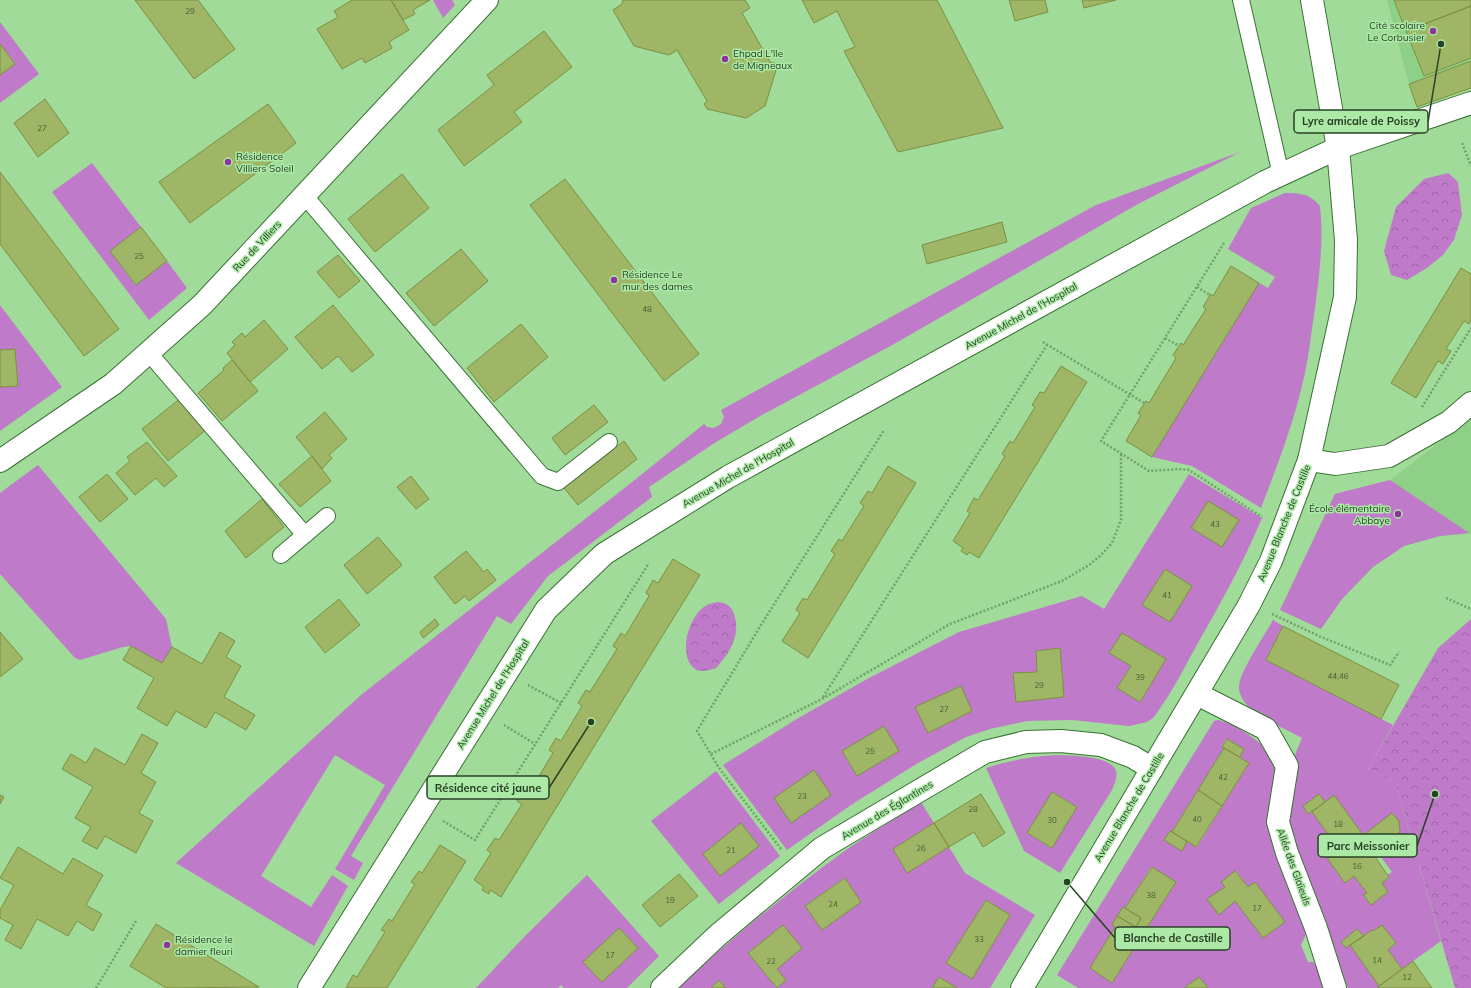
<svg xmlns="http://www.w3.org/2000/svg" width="1471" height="988" font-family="Mulish,sans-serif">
<defs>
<pattern id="park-crowns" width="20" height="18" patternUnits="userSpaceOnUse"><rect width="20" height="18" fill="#bf7ac9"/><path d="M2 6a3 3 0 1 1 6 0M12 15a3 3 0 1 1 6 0" fill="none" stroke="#9b66a3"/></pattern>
</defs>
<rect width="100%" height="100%" fill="#a0db99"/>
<path fill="#8fd089" d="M1387,0H1471V61L1409,84Z
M1471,418V535L1469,534L1440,536L1404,546L1373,567L1342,599L1321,629L1280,610L1335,494L1390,480Z"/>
<path fill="#bf7ac9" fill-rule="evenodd" d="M433,0H452L455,5L443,18Z
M0,22L39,74L0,103V75L15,64L0,44Z
M1240,152L1138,204L894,344L762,415L716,442L649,487L652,497L548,576L511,624L497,616L351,856L363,863L354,880L335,869L385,785L335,755L261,876L311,907L332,875L348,886L314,946L176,863L361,695L636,479L704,424L707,427L714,428L721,424L724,417L721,410L1096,205Z
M92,163L141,227L110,251L135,285L167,261L187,288L149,320L52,192Z
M1285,193C1300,193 1310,194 1320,206C1324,242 1319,279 1314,315C1312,329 1310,343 1308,357C1299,409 1280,459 1261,508L1192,466L1152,457L1259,283L1268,288L1275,277L1228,249L1251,208Z
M0,305L62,387L0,431V387L18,385L15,349L0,350Z
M38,465L166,619L172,647L162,663L131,646L123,647L80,660L75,658L0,574V493Z
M1189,474L1262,518C1244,561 1222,601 1199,641C1185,666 1172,693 1154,717L1147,722L1129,726L1072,720L1027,721L990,729L966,737L918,763L851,805L787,850L723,765L795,720L869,678L959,632L1082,596L1104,609ZM1208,501L1239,520L1191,528ZM1165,569L1192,586L1170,621L1142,605ZM1122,633L1166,659L1140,702L1117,688L1131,666L1109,653ZM1060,649L1064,697L1016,702L1013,674L1037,672L1036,651ZM960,686L972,711L928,733L916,707ZM842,751H898L857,776ZM814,771L831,795L791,822Z
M1390,480L1469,533L1440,536L1404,546L1373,567L1342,599L1321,629L1280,610L1335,494Z
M1273,620L1283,626L1266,660L1393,725L1368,769L1395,782L1441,941L1402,969L1388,950L1396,943L1382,925L1373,931L1372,930L1364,936L1357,929L1341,942L1346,948L1350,945L1379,986L1377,988H1348L1301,866L1289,825L1294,757L1302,738C1286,729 1263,720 1249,707C1244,703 1238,692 1239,686C1240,671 1265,635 1273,620ZM1319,794L1325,802L1334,796L1363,835L1392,814L1400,832L1375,849L1392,872L1387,875L1389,878L1382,883L1388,892L1371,905L1363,895L1367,893L1354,876L1345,883L1328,858L1338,855L1341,852L1312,812L1308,814L1303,806Z
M1218,720C1232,723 1256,738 1266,749C1270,754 1272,760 1275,765L1306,934L1301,945L1308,962H1313L1318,967L1327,988H1208L1199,977L1184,988H1078L1057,975L1214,721ZM1226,739L1244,749L1240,757L1249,763L1197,847L1187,841L1182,851L1164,840L1170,831L1172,832L1224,748L1222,746ZM1151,867L1176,882L1112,983L1090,968L1115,927L1112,924L1123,907L1125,908ZM1236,871L1248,887L1263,938L1235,901L1219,914L1207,899L1225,887L1221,882Z
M1060,755C1074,756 1111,756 1116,771C1118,777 1114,785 1112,790L1060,873L1024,851L986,768C1012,760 1032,756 1060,755ZM1053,792L1077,807L1051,848L1027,833Z
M716,771L780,856L719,904L651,821ZM741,823L758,846L720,876L703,854Z
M921,802L934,823L893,849L907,872L949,847L965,873L1035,915L990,988H957L939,977L932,988H726L719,981L711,988H677C729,941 783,896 839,855C865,836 894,820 921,802ZM844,878L861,902L822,930L805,906ZM986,900L1010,915L972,979L946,963ZM783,925L802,948L777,969L786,980L777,988L748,953Z
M587,875L659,956L627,988H564L561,985L558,988H476L526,935ZM619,928L638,948L602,982L583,962Z"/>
<path fill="url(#park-crowns)" d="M1448,173L1458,182L1462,215L1454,240L1443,255L1427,268L1407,280L1391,275L1384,251L1396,207L1424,179Z
M718,602C728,603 733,608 735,617C740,637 729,654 716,668C710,670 701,673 695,669C676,655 690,611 709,604C712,603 715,603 718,602Z
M1471,619V988H1455L1395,782L1368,769L1438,648Z"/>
<path fill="#9fb666" stroke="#7b9041" d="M135,0H198L235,49L194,79Z
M352,0H391L409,30L389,42L392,48L365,63L362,58L342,69L317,29L338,17L334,11Z
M391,0H430L413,10L415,14L403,20Z
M623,0H745L750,8L742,13L770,62L775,63L777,67L765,106L746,118L707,109L704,104L707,101L677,50L669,55L634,46L613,10L622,4Z
M802,0H937L1003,128L898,152L844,51L855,47L837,11L814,23Z
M1009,0H1045L1048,12L1015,21Z
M1082,0H1116L1084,8Z
M1394,0H1471V6L1406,31Z
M1471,6V58L1424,76L1406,31Z
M544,31L572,67L514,112L522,122L464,166L438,130L494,85L487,75Z
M0,44L15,64L0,75Z
M1471,61V88L1417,107L1409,84Z
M45,99L69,133L38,157L14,123Z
M268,104L296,143L190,223L159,182Z
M0,172L119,329L84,356L0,244Z
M402,174L429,208L375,252L348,219Z
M565,179L699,354L664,381L530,205Z
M1002,222L1007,242L927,264L922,245Z
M141,227L167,261L136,285L110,251Z
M461,249L488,281L434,326L406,293Z
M338,255L360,281L339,298L317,272Z
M1231,266L1259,283L1152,457L1126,441L1141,415L1138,413L1146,401L1149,403L1176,358L1173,355L1181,343L1183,345L1206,309L1203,307L1210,295V294L1213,296Z
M1461,268L1471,274V319L1469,324L1464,321L1446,349L1451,351L1443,364L1438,361L1416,398L1391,383Z
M333,305L374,355L352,372L338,356L322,369L295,337Z
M264,320L288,349L250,382L227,353L235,345L232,342L242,333L245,337Z
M521,324L548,357L494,402L467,368Z
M15,349L18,386L0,387V350Z
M232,360L258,391L222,421L198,393L224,370L223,368Z
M1061,366L1087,382L979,558L969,552L967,555L961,551L963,548L953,541L970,513L967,511L974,498L978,500L1005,456L1002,454L1010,441L1013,443L1035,407L1032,405L1040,392L1044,393Z
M181,398L207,429L168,461L142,429Z
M594,405L608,422L565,455L552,438Z
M325,412L347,439L329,455L332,458L322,469L296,437Z
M624,441L637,459L578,505L564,488Z
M147,442L177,476L164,487L156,478L135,495L116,473L130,461L127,457Z
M312,456L331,481L300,507L279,484Z
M888,466L916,483L808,658L782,641L800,613L796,610L803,598L807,600L835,554L831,551L839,539L842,541L864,506L860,503L868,491L872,493Z
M107,474L128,499L100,522L79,497Z
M411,476L429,499L416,509L397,487Z
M262,499L284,527L246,558L225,531Z
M1208,501L1239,520L1222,547L1191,528Z
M378,537L402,565L367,594L344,565Z
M466,551L484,572L487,569L496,580L469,601L465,596L455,604L434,577Z
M673,559L700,575L501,897L490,890L489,894L482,890L484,887L474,880L491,853L487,850L495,838L499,840L522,804L517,801L525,788L530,791L553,753L549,750L556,738L561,741L582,706L578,703L586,690L590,692L617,649L613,646L621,633L625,636L649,596L646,593L653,580L658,583Z
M1165,569L1192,586L1170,622L1142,605Z
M339,599L360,625L325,653L305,627Z
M435,619L439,625L423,638L420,632Z
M1283,626L1399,685L1381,719L1266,660Z
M0,632L23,659L0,677Z
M220,632L235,641L226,657L241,666L224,697L255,715L246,730L215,712L206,728L176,711L167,726L137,708L154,678L123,660L131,646L162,663L172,647L202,664Z
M1122,633L1166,659L1140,702L1117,688L1131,666L1109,653Z
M1060,648L1064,697L1016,702L1013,673L1037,672L1036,651Z
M961,686L972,711L928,733L915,707Z
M884,726L899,751L857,776L842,751Z
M142,734L158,743L141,773L156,782L139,813L153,821L136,853L105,836L97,849L82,841L91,827L75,818L93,787L62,769L71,754L86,763L95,748L125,765Z
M1227,739L1244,749L1240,757L1222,747Z
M1224,748L1249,763L1222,806L1198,790Z
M814,770L831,795L791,823L774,798Z
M1198,790L1222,806L1196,847L1172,832Z
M1052,792L1077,807L1052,848L1027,833Z
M981,794L1005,833L983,847L974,832L949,847L934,823Z
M1319,794L1325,802L1308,814L1303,806Z
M0,795L4,797L0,804Z
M1334,795L1363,835L1341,852L1312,812Z
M1392,813L1399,821L1400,832L1371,851L1389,877L1382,883L1388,892L1371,905L1363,895L1367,893L1354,876L1345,883L1327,858L1338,855Z
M741,823L759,846L720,876L703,854Z
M934,823L949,847L907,873L893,849Z
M1170,831L1187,841L1182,851L1164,840Z
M440,845L466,861L387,988H346L353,975L357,977L385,932L381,930L389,919L392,921L415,884L411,882L419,871L422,873Z
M18,847L63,874L73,858L103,875L86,905L102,914L93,931L77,921L68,936L37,919L21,949L5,940L13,925L0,918V910L14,885L0,878Z
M1152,867L1176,882L1144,932L1136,927L1141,918L1125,908Z
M1235,871L1248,887L1255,882L1285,922L1263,938L1235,901L1219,915L1207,899L1225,887L1221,882Z
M679,874L698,896L660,927L642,905Z
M845,878L861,902L822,930L805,906Z
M986,900L1010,915L972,979L946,963Z
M1123,907L1141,918L1136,927L1117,916Z
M1117,916L1136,927L1130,936L1112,925Z
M156,924L259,987L166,988L130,966Z
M783,925L802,948L777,969L786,980L777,988L748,953Z
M1382,925L1396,943L1388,950L1402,969L1379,986L1350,945L1372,930L1373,931Z
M1115,927L1130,936L1136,927L1144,932L1112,983L1090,968Z
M619,928L638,948L602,982L583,962Z
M1357,929L1364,936L1346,948L1341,942Z
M1413,961L1432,988H1377L1402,969Z
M939,977L957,988H932Z
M1199,977L1208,988H1184Z
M719,980L726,988H711Z"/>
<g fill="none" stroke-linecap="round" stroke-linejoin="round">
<defs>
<path id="service" d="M1241,0L1281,175
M304,195L542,476L558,482L609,442
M149,353L305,535
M281,555L327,516"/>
<path id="minor" d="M1309,460L1335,464L1389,456L1449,422L1471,403
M0,461L113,384L202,305L487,0
M1197,694L1266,729L1287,766L1278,822L1287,853L1316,928L1335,988
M309,988L546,610L604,554L728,477L1265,182L1338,148L1471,103
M662,988L718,935L822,848L985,752L1026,742L1061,741L1101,745L1133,757L1152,769"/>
<path id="tertiary" d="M1022,988L1249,605L1271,561L1309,460L1345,297L1346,240L1338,148L1312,0"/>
</defs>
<use href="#service" stroke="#3a7235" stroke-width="18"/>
<use href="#minor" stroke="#3a7235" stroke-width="24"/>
<use href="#tertiary" stroke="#3a7235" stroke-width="24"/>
<path stroke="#72a06d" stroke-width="2.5" stroke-dasharray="2 2" stroke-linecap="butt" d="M1462,143L1471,166
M1224,243L1101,441L1149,471L1179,469L1189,470L1262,517
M1197,287L1210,295
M1165,338L1179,346
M1043,342L1144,403
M1422,407L1471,328
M1446,598L1471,609
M1272,614L1319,636L1390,665L1399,652
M528,685L561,703
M823,697L1047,345
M504,725L535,744
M711,754L822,699L950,624L1062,581L1089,565L1100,556L1112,543L1121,520V453
M443,821L475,840L649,563
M781,849L719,768L697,731L761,625L884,430
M96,988L136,921"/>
<use href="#service" stroke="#fff" stroke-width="16"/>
<use href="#minor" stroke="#fff" stroke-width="22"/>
<use href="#tertiary" stroke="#fff" stroke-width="22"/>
</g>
<g fill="#8f329c" stroke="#ace9a6" stroke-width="1.5">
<circle cx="1433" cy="31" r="4"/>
<circle cx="725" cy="59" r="4"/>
<circle cx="228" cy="162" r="4"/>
<circle cx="614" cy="280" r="4"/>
<circle cx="1398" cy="514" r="4"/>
<circle cx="167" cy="945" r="4"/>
</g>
<g text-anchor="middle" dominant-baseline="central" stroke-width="3" stroke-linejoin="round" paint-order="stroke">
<g font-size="8" fill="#465e36">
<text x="190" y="11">29</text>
<text x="42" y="128">27</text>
<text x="139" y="256">25</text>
<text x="647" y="309">48</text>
<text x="1215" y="524">43</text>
<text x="1167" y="595">41</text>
<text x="1338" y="676">44;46</text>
<text x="1140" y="677">39</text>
<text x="1039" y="685">29</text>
<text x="944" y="709">27</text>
<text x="870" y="751">25</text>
<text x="1223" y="777">42</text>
<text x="802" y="796">23</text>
<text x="973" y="809">28</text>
<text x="1197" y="819">40</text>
<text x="1052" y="820">30</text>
<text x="1338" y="824">18</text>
<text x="921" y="848">26</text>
<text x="731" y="850">21</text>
<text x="1357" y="866">16</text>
<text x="1151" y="895">38</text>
<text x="670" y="900">19</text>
<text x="833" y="904">24</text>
<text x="1257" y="908">17</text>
<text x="979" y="939">33</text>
<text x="610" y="955">17</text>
<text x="1377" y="960">14</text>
<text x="771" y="961">22</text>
<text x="1407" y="977">12</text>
</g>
<g font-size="10" fill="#294126" stroke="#ace9a6" text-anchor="start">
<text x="1425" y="25" text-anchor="end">Cité scolaire<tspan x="1425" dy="12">Le Corbusier</tspan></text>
<text x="733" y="53">Ehpad L'île<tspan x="733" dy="12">de Migneaux</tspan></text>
<text x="236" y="156">Résidence<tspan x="236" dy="12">Villiers Soleil</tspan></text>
<text x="622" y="274">Résidence Le<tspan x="622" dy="12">mur des dames</tspan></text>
<text x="1390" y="508" text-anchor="end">École élémentaire<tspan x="1390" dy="12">Abbaye</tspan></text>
<text x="175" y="939">Résidence le<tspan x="175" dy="12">damier fleuri</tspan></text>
</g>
<g font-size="10" fill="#294126" stroke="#ace9a6">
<text transform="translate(257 246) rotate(-47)">Rue de Villiers</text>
<text transform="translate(1021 316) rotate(-29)">Avenue Michel de l'Hospital</text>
<text transform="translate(738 473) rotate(-30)">Avenue Michel de l'Hospital</text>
<text transform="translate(1284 523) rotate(-68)">Avenue Blanche de Castille</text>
<text transform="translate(493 694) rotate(-58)">Avenue Michel de l'Hospital</text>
<text transform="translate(1129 807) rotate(-59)">Avenue Blanche de Castille</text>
<text transform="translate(887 810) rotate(-31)">Avenue des Églantines</text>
<text transform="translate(1294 867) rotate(70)">Allée des Glaïeuls</text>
</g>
</g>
<path fill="none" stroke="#294126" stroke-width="1.5" d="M1441 44L1428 122M591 722L549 788M1435 794L1417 846M1067 882L1115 938"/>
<g fill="#294126" stroke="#ace9a6" stroke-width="1.5">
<circle cx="1441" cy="44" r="4"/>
<circle cx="591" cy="722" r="4"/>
<circle cx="1435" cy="794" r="4"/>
<circle cx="1067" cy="882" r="4"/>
</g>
<g fill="#ace9a6" stroke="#294126" stroke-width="1.5">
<rect x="1294" y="110" width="134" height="23" rx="4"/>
<rect x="427" y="776" width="122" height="23" rx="4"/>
<rect x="1318" y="834" width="99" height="23" rx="4"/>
<rect x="1115" y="927" width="115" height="23" rx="4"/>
</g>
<g font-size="11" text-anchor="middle" font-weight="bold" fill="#294126">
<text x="1361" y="125">Lyre amicale de Poissy</text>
<text x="488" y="792">Résidence cité jaune</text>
<text x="1368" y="850">Parc Meissonier</text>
<text x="1173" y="942">Blanche de Castille</text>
</g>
</svg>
